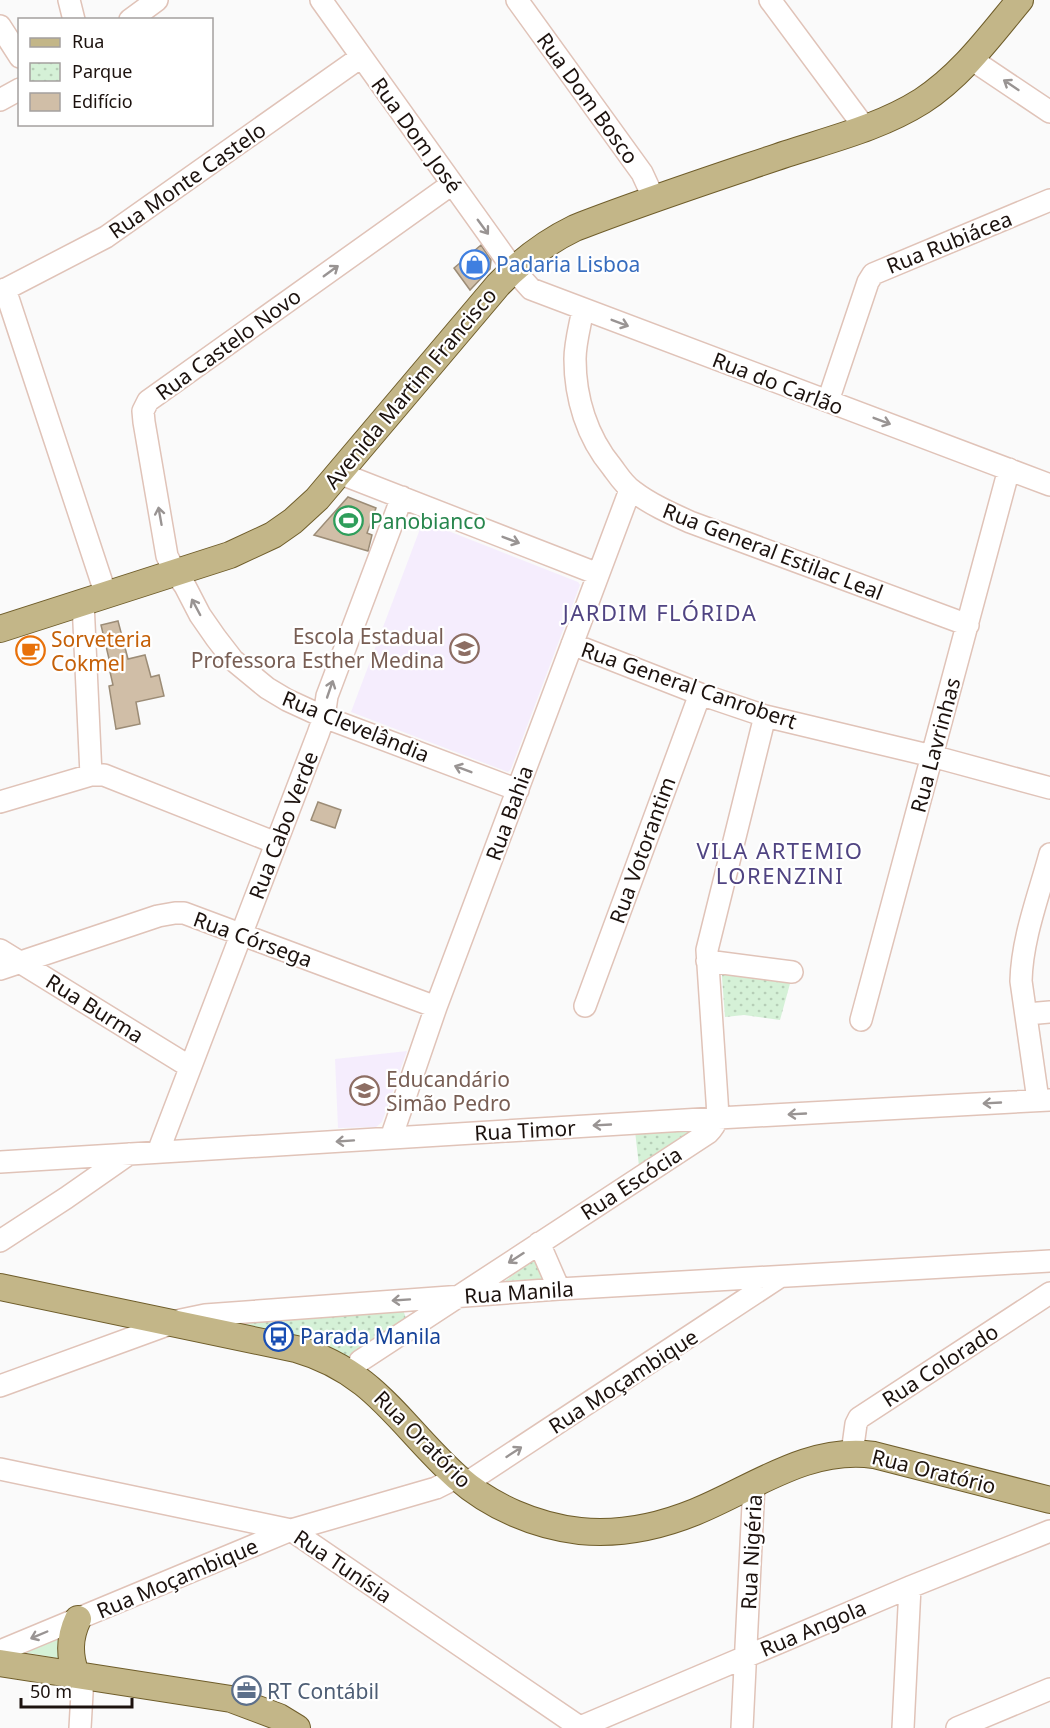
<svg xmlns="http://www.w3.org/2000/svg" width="1050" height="1728" font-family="'Noto Sans',sans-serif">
<defs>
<pattern id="park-dots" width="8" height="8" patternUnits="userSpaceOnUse" patternTransform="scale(1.5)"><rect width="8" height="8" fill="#d5f1d7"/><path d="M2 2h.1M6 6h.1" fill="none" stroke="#b6ceb7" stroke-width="1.8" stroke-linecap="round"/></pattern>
</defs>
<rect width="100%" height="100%" fill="#fafafa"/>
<path fill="#f5edfd" d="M423,521L578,582L580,585L511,769L508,772L351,712Z
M407,1051L382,1122L376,1127L338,1128L335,1059Z"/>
<path fill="#d5f1d7" d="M61,1634L63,1659L23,1652Z"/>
<path fill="url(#park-dots)" d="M725,973L791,980L780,1020L744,1015L725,1017L722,977V975Z
M688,1129L689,1133L639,1166L635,1131Z
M537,1258L545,1279L505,1281Z
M403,1310L406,1318L404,1322L348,1357L312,1342L229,1324L227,1320Z"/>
<path fill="#d0bea7" stroke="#9c8c76" stroke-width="1.5" d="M481,245L491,260L490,269L470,290L454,268Z
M348,497L376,508L367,533L372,535L368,551L314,535Z
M118,621L128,659L145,655L151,677L159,675L164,696L136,702L140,724L116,729L109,686L113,685L108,663H110L101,625Z
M318,802L341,810L335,828L311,820Z"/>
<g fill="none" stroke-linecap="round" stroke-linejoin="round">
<defs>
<path id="minor" d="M69,0L74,20
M321,0L514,270L531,289L1050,485
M517,0L642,173L654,199
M770,0L865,128
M130,20L157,0
M0,26L20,57
M971,59L1050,112
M0,100L20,89
M452,184L148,401L143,411L144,422L167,556L175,572L185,586L200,615L216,638L233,660L267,688L287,700L324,717L518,790
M5,289L106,595
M0,292L106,237L361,57
M583,309C580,326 575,343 575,359C575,398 587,437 612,467C618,475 624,485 633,491C650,504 670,513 690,522L968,625
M828,401L868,282L873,274L1050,200
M339,473L598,574
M83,602L91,775
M572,644L700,694L765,716L932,756L1050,788
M0,802L91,775H104L276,843
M0,950L190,1067
M707,961L792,972
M0,969L158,916L175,913H184L436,1007
M585,1006L700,694
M1027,1014L1050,1012
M861,1020L1009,469
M1038,1100L1021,981C1022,938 1039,895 1050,854
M391,1138L436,1007L630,490
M158,1152L318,734L324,717L327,696L402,497
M0,1162L718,1118L1050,1100
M0,1241L66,1198L129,1154
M539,1243L559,1289
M360,1361L708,1133C719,1122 718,1115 717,1100L707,950L765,716
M0,1386L181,1320L205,1315L559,1289L1050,1261
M852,1453L856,1424L859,1418L1050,1293
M0,1469L291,1530L581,1728
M465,1484L778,1278
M0,1651L291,1530L436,1488L458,1477
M80,1728L83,1676
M578,1728L910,1587L1050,1531
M742,1728L754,1484
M903,1728L910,1587
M957,1728L1050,1689"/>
<path id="major" d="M0,629L230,555L273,535L293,521L317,499L498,285C520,262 546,242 575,228C644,201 715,178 786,154C832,139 881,127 922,101C962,75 990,36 1020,0
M0,1287L296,1349C376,1372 400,1426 457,1477C491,1507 536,1526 580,1531C620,1535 658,1527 695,1512C754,1488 807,1446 874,1455L1050,1500
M0,1663L231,1699L279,1717L297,1728
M76,1674C69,1655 69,1638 78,1619"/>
</defs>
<use href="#minor" stroke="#e0c3b8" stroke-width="24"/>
<use href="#major" stroke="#6f5d2a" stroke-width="28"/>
<use href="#minor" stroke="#fff" stroke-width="21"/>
<use href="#major" stroke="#c3b688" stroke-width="26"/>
</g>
<defs><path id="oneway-shaft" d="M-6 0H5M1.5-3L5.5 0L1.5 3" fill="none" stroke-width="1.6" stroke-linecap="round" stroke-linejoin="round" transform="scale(1.5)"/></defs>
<g stroke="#999493">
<use href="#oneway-shaft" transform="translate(1011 85) rotate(-146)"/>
<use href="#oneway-shaft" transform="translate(483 227) rotate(54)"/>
<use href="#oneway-shaft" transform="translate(331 271) rotate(-36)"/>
<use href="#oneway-shaft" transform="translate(620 323) rotate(21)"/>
<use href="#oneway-shaft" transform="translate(882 421) rotate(21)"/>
<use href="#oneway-shaft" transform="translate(160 516) rotate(-100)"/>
<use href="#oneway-shaft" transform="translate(511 540) rotate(21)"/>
<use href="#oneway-shaft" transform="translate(196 607) rotate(-118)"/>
<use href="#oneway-shaft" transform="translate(330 689) rotate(-71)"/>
<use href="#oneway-shaft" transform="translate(463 769) rotate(-159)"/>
<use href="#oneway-shaft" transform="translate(992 1103) rotate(177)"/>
<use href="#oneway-shaft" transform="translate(797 1114) rotate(177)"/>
<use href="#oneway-shaft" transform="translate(602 1125) rotate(177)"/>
<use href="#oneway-shaft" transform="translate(345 1141) rotate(176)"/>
<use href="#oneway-shaft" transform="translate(516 1258) rotate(147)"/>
<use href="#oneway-shaft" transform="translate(401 1300) rotate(176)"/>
<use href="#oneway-shaft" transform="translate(514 1452) rotate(-33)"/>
<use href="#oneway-shaft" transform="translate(39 1635) rotate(157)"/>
</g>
<defs>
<symbol id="shop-ring" viewBox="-11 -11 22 22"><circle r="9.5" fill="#fff" stroke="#3f7fe0" stroke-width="1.5"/><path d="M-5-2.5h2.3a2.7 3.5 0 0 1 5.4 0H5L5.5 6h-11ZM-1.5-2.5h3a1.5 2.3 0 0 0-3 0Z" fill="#3f7fe0"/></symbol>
<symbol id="stadium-ring" viewBox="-11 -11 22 22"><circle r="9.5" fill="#fff" stroke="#2e9e5b" stroke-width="1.5"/><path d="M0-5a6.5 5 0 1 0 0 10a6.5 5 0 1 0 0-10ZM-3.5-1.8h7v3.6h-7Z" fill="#2e9e5b"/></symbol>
<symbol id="school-ring" viewBox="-11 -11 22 22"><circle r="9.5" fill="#fff" stroke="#8d6e63" stroke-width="1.5"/><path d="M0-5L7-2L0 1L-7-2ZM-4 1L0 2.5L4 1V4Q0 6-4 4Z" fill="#8d6e63"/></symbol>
<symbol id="cafe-ring" viewBox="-11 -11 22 22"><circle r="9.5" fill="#fff" stroke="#e8710a" stroke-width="1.5"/><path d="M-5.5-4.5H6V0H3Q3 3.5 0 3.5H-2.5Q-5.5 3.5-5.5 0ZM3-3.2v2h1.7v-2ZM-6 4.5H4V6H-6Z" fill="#e8710a"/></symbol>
<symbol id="bus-ring" viewBox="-11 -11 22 22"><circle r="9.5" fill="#fff" stroke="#1a4fb4" stroke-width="1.5"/><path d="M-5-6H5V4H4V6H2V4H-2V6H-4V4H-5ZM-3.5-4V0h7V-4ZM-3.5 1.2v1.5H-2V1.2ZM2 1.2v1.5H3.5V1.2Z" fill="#1a4fb4"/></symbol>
<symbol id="office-ring" viewBox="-11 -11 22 22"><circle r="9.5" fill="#fff" stroke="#5c6f8a" stroke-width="1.5"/><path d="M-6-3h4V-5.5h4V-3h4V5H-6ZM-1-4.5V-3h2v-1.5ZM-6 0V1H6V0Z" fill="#5c6f8a"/></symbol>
</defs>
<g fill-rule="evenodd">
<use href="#shop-ring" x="458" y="248" width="33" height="33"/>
<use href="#stadium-ring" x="332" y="504" width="33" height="33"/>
<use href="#school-ring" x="448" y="632" width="33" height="33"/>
<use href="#cafe-ring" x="14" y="634" width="33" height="33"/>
<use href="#school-ring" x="348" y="1074" width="33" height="33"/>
<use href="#bus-ring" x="262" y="1320" width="33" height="33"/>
<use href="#office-ring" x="230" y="1674" width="33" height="33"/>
</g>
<g text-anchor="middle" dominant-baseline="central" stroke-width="4.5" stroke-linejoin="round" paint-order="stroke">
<g font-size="21" fill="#1c120e" stroke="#fff">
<text transform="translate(588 98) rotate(54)">Rua Dom Bosco</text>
<text transform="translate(417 135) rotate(54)">Rua Dom José</text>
<text transform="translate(187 180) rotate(-35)">Rua Monte Castelo</text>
<text transform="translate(949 242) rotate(-22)">Rua Rubiácea</text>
<text transform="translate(228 344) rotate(-36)">Rua Castelo Novo</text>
<text transform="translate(778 383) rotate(21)">Rua do Carlão</text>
<text transform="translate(410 388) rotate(-50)">Avenida Martim Francisco</text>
<text transform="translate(773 551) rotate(21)">Rua General Estilac Leal</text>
<text transform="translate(689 685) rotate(19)">Rua General Canrobert</text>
<text transform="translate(356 726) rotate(22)">Rua Clevelândia</text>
<text transform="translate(935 745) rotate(-75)">Rua Lavrinhas</text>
<text transform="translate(509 813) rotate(-70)">Rua Bahia</text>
<text transform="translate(283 825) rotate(-69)">Rua Cabo Verde</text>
<text transform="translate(642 850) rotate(-70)">Rua Votorantim</text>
<text transform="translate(253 939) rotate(20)">Rua Córsega</text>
<text transform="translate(95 1008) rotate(32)">Rua Burma</text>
<text transform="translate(525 1130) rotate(-3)">Rua Timor</text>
<text transform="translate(631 1183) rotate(-33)">Rua Escócia</text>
<text transform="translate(519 1292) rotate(-4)">Rua Manila</text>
<text transform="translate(940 1365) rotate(-33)">Rua Colorado</text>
<text transform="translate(623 1381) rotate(-33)">Rua Moçambique</text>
<text transform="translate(423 1439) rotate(45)">Rua Oratório</text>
<text transform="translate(934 1471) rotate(14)">Rua Oratório</text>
<text transform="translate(751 1552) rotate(-87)">Rua Nigéria</text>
<text transform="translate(343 1566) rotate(34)">Rua Tunísia</text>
<text transform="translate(177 1578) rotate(-23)">Rua Moçambique</text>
<text transform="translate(813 1628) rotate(-23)">Rua Angola</text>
</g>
<g font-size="21" fill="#366cbe" stroke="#fff" text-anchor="start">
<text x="496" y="264">Padaria Lisboa</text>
</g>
<g font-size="21" fill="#27864d" stroke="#fff" text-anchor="start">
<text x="370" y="521">Panobianco</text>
</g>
<g font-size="21" fill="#785e54" stroke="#fff" text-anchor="end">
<text x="444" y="636">Escola Estadual<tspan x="444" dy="24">Professora Esther Medina</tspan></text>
<text x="386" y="1079" text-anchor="start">Educandário<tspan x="386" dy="24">Simão Pedro</tspan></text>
</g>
<g font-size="21" fill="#c56008" stroke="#fff" text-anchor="start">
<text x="51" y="639">Sorveteria<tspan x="51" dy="24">Cokmel</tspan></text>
</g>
<g font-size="21" fill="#164399" stroke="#fff" text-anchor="start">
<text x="300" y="1336">Parada Manila</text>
</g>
<g font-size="21" fill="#4e5e75" stroke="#fff" text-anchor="start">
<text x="267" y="1691">RT Contábil</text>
</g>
<g font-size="22" letter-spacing="1.5" fill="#504482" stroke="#fff">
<text x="660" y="612">JARDIM FLÓRIDA</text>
<text x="780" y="850">VILA ARTEMIO<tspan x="780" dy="25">LORENZINI</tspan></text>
</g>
</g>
<rect x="18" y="18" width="195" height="108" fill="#ffffff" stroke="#a4a09f" stroke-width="1.5"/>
<rect x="30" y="38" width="30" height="9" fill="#c3b688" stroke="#a4a09f" stroke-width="1.5"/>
<text x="72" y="48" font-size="18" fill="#1c120e">Rua</text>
<rect x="30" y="63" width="30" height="18" fill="url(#park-dots)" stroke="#a4a09f" stroke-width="1.5"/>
<text x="72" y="78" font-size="18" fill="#1c120e">Parque</text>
<rect x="30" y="93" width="30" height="18" fill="#d0bea7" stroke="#a4a09f" stroke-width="1.5"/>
<text x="72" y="108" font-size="18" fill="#1c120e">Edifício</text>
<path d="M21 1698v9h111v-9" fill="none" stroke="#1c120e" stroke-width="3"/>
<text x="30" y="1698" font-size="18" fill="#1c120e" stroke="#ffffff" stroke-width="4.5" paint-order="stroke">50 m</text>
</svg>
